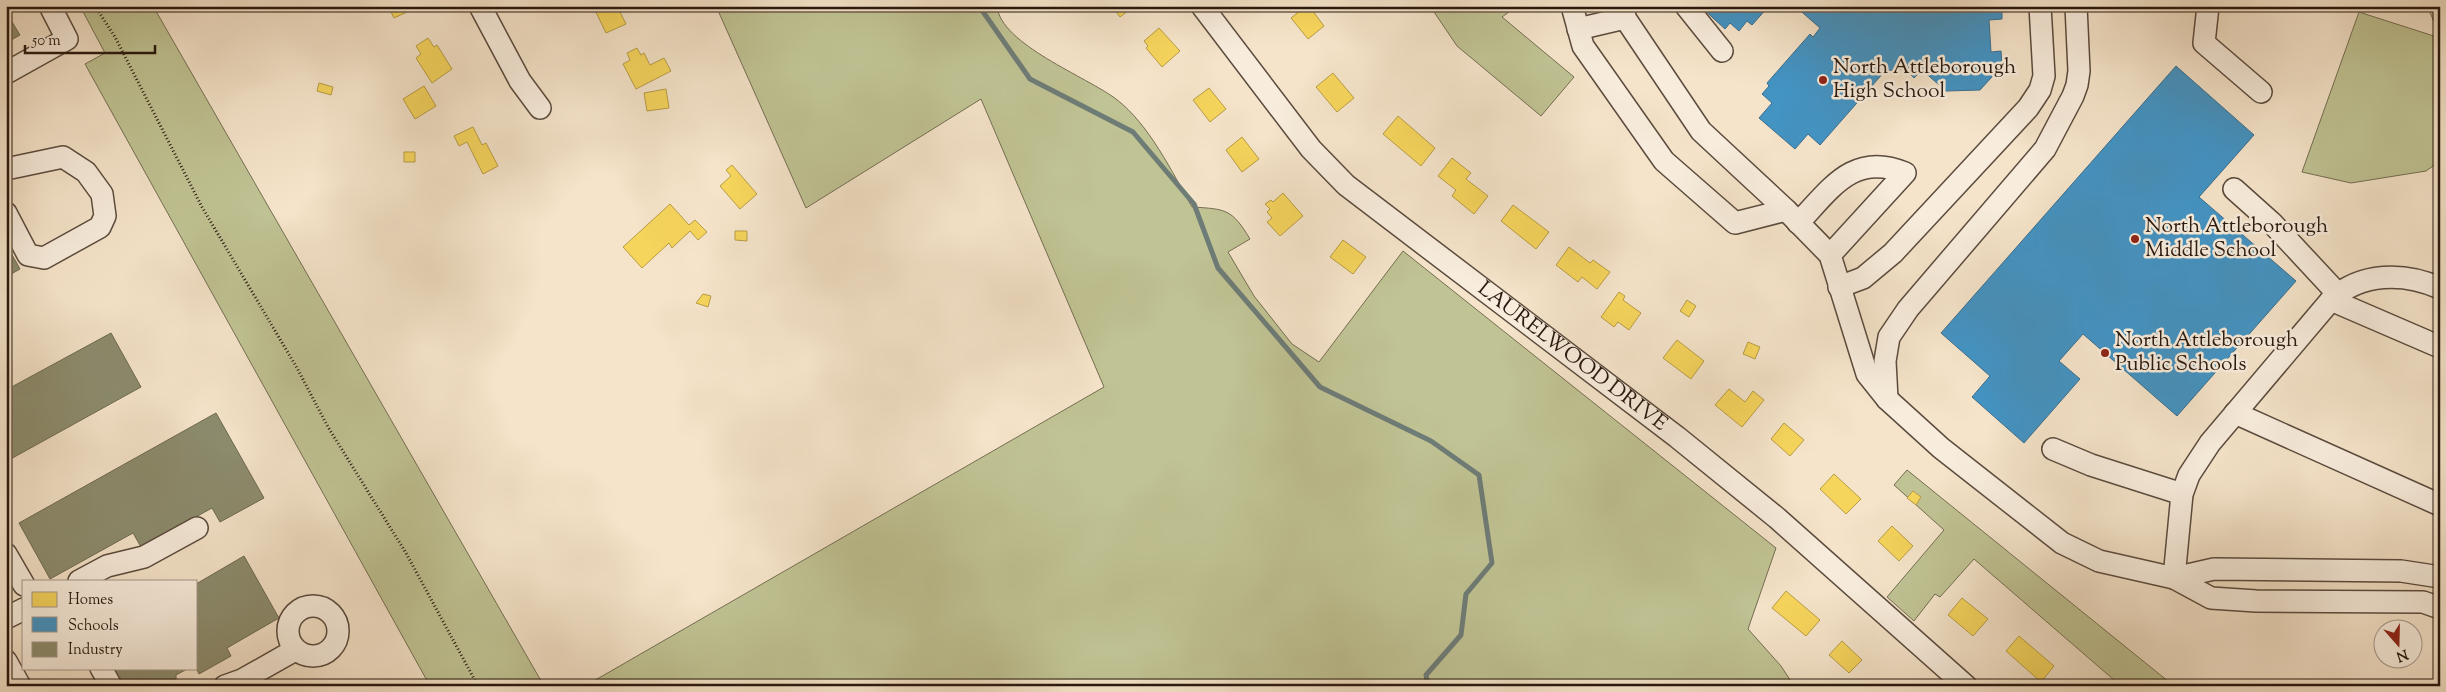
<svg xmlns="http://www.w3.org/2000/svg" width="2446" height="692" font-family="'Sorts Mill Goudy',serif">
<rect width="100%" height="100%" fill="#f5e4ca"/>
<filter id="stains"><feTurbulence type="fractalNoise" baseFrequency=".004" numOctaves="4"/><feColorMatrix values="0 0 0 0 .2 0 0 0 0 .09 0 0 0 0 .02 0 0 0 .5 -.17"/></filter>
<radialGradient id="worn" r=".72"><stop offset=".6" stop-color="#630" stop-opacity="0"/><stop offset="1" stop-color="#630" stop-opacity=".3"/></radialGradient>
<path fill="#c0c394" stroke="#746e52" d="M80,6H153L544,686H430L85,64L105,53Z
M716,6H997C1000,44 1087,77 1116,99C1149,124 1172,172 1192,207C1226,209 1232,209 1250,239L1228,252L1254,296L1292,344L1319,362L1403,251L1776,548L1748,629L1781,666L1794,686H585L1104,387L981,99L806,208Z
M1430,6H1517L1502,17L1574,77L1541,116L1457,46Z
M2427,6H2440V35Z
M2359,12L2440,38V161L2426,171L2351,183L2302,172Z
M1907,470L2174,686H2121L1974,559L1940,597L1935,594L1914,621L1887,597L1944,530L1894,485Z"/>
<path fill="#f6d55c" stroke="#b89c45" d="M392,6H404L407,12L394,18L390,10L393,8Z
M593,6H617L626,24L606,33Z
M1112,6H1134L1120,17Z
M1306,6H1309L1324,26L1308,39L1291,18Z
M1159,28L1180,51L1162,67L1146,48L1148,46L1144,41Z
M428,38L434,47L437,45L452,69L432,83L416,58L421,54L416,46Z
M637,48L641,55L644,53L650,65L664,58L671,71L636,89L623,64L630,60L627,53Z
M1333,73L1354,98L1337,112L1316,87Z
M319,83L333,87L331,95L317,91Z
M424,86L436,106L415,119L403,99Z
M1209,88L1226,109L1210,122L1193,100Z
M666,89L669,108L647,111L644,93Z
M1398,116L1435,148L1421,166L1383,134Z
M473,127L482,145L486,143L498,166L483,174L467,142L459,146L454,136Z
M1242,137L1259,159L1242,172L1226,150Z
M404,152H415V162H404Z
M1452,158L1471,173L1466,179L1488,196L1474,214L1452,196L1456,190L1438,176Z
M732,165L757,194L740,209L720,186L731,176L726,170Z
M1283,193L1303,216L1280,236L1267,222L1272,218L1267,212L1270,209L1265,204L1271,200L1273,202Z
M670,204L689,225L695,220L707,232L698,240L690,231L672,248L669,243L642,268L623,247Z
M1513,205L1549,232L1536,249L1501,221Z
M735,231H747V241L735,240Z
M1343,240L1366,257L1353,274L1330,257Z
M1569,247L1590,263L1593,260L1610,272L1597,289L1582,277L1578,282L1556,265Z
M1619,292L1625,296L1623,300L1641,313L1629,330L1618,322L1614,327L1601,317Z
M703,294L711,296L708,307L696,303Z
M1687,300L1696,306L1689,317L1680,311Z
M1677,340L1704,361L1691,379L1663,358Z
M1748,342L1760,347L1755,359L1743,354Z
M1729,389L1745,402L1753,391L1764,400L1742,427L1715,405Z
M1784,423L1804,440L1790,456L1771,439Z
M1834,474L1861,499L1846,514L1820,489Z
M1913,491L1921,497L1916,505L1907,498Z
M1892,526L1913,546L1899,561L1878,541Z
M1786,591L1820,620L1806,636L1772,608Z
M1962,598L1988,619L1973,636L1948,615Z
M2019,636L2054,666L2041,682L2006,651Z
M1842,641L1862,660L1849,673L1829,655Z"/>
<path fill="#4393c3" stroke="#3b6e8d" d="M1700,6H1769L1752,25L1747,21L1739,31L1730,23L1725,29Z
M1795,6H2002V19L1989,20L1991,52L2001,51L2002,66L1980,90L1946,91L1922,70L1914,78L1905,69L1885,71L1820,145L1808,134L1795,149L1759,118L1772,103L1762,94L1769,86L1767,83L1810,34L1813,37L1820,28Z
M2176,66L2254,135L2199,197L2296,281L2177,416L2083,334L2059,361L2080,379L2024,443L1972,397L1990,376L1941,333Z"/>
<path fill="#8c8c6e" stroke="#6e6952" d="M6,12L20,35L6,43Z
M6,244L20,269L6,277Z
M111,333L141,387L7,461L6,390Z
M216,413L264,498L220,522L212,508L141,547L133,533L50,579L19,523Z
M244,556L279,618L227,648L231,656L199,674L196,668V584Z
M112,668H189L176,675V686H122Z"/>
<g fill="none" stroke-linecap="round" stroke-linejoin="round">
<path stroke="#6e7c77" stroke-width="5" d="M979,6L1030,79L1133,132L1194,204L1218,268L1320,387L1431,441L1479,475L1492,563L1466,594L1461,635L1426,675L1428,686"/>
<defs>
<g id="minor">
<path d="M480,6L520,81L540,108"/>
<path id="s1" d="M1202,6L1311,149L1346,185L1677,437L1777,518L1966,686"/>
<path d="M1572,6L1583,46L1664,161L1735,223L1786,210"/>
<path d="M1624,6L1625,18L1701,131L1786,210L1830,255L1867,374L1887,399L1941,448L2062,543L2099,561L2174,578L2211,598L2256,601L2423,602L2440,608"/>
<path d="M1686,6L1722,51"/>
<path d="M2208,6L2204,43L2261,92"/>
<path d="M1578,29L1625,18"/>
<path d="M6,73L67,39L50,6"/>
<path d="M6,169L63,157L86,172L102,194L105,216L100,227L44,258L28,255L6,213"/>
<path d="M2234,189L2272,223L2338,294"/>
<path d="M1798,223C1830,190 1853,151 1905,173L1830,255"/>
<path d="M1839,287L1863,278L1893,253L2028,108L2040,90L2044,76L2040,6"/>
<path d="M2331,300L2440,347"/>
<path d="M1887,399L1885,361L1889,337L1908,309L2045,149L2073,96L2077,85L2079,71L2076,6"/>
<path d="M2235,413L2440,505"/>
<path d="M2053,449L2091,465L2182,494"/>
<path d="M6,554L24,585"/>
<path d="M2174,578L2182,494L2189,475L2210,443L2331,300C2361,272 2404,272 2440,288"/>
<path d="M2174,578L2214,569L2401,571L2440,577"/>
<path d="M79,581L107,566L144,557L197,528"/>
<circle cx="313" cy="631" r="25"/>
<path d="M6,618L24,609"/>
<path d="M6,661L20,686"/>
<path d="M101,668L111,686"/>
<path d="M225,686L242,680L295,650"/>
</g>
</defs>
<use href="#minor" stroke="#5b4b3e" stroke-width="24"/>
<path stroke="#28180f" stroke-width="3" stroke-dasharray="1 2.5" stroke-linecap="butt" d="M95,6L115,37L202,207L297,368L328,427L406,553L478,686"/>
<use href="#minor" stroke="#f8eddd" stroke-width="21"/>
</g>
<g fill="#8f2418" stroke="#f8eddd" stroke-width="2">
<circle cx="1823" cy="80" r="5"/>
<circle cx="2135" cy="239" r="5"/>
<circle cx="2105" cy="353" r="5"/>
</g>
<g text-anchor="middle" dominant-baseline="central" stroke-width="5" stroke-linejoin="round" paint-order="stroke">
<g font-size="21" fill="#28180f" stroke="#f8eddd" text-anchor="start">
<text x="1833" y="68">North Attleborough<tspan x="1833" dy="24">High School</tspan></text>
<text x="2145" y="227">North Attleborough<tspan x="2145" dy="24">Middle School</tspan></text>
<text x="2115" y="341">North Attleborough<tspan x="2115" dy="24">Public Schools</tspan></text>
</g>
<g font-size="21" fill="#28180f" stroke="#f8eddd">
<text stroke="none"><textPath href="#s1" startOffset="514">LAURELWOOD DRIVE</textPath></text>
</g>
</g>
<rect width="2446" height="692" fill="none" stroke="#f5e4ca" stroke-width="25"/>
<rect x="8" y="8" width="2431" height="677" fill="none" stroke="#28180f" stroke-width="2.5"/>
<rect x="12" y="12" width="2421" height="667" fill="none" stroke="#28180f"/>
<rect x="22" y="580" width="175" height="90" fill="#f8eddd" stroke="#a5988b"/>
<rect x="32" y="592" width="25" height="15" fill="#f6d55c" stroke="#a5988b"/>
<text x="68" y="604" font-size="15" fill="#28180f">Homes</text>
<rect x="32" y="617" width="25" height="15" fill="#4393c3" stroke="#a5988b"/>
<text x="68" y="630" font-size="15" fill="#28180f">Schools</text>
<rect x="32" y="642" width="25" height="15" fill="#8c8c6e" stroke="#a5988b"/>
<text x="68" y="654" font-size="15" fill="#28180f">Industry</text>
<g transform="translate(2398 644) rotate(160)"><circle r="24" fill="#f8eddd" stroke="#a5988b"/>
<path d="M0-4L9 19L0 12L-9 19Z" fill="#8f2418"/>
<text y="-8" font-size="14" font-weight="bold" text-anchor="middle" fill="#28180f">N</text>
</g>
<path d="M25 45v8h130v-8" fill="none" stroke="#28180f" stroke-width="2.5"/>
<text x="32" y="45" font-size="15" fill="#28180f" stroke="#f8eddd" stroke-width="4" paint-order="stroke">50 m</text>
<rect width="100%" height="100%" filter="url(#stains)"/>
<rect width="100%" height="100%" fill="url(#worn)"/>
</svg>
